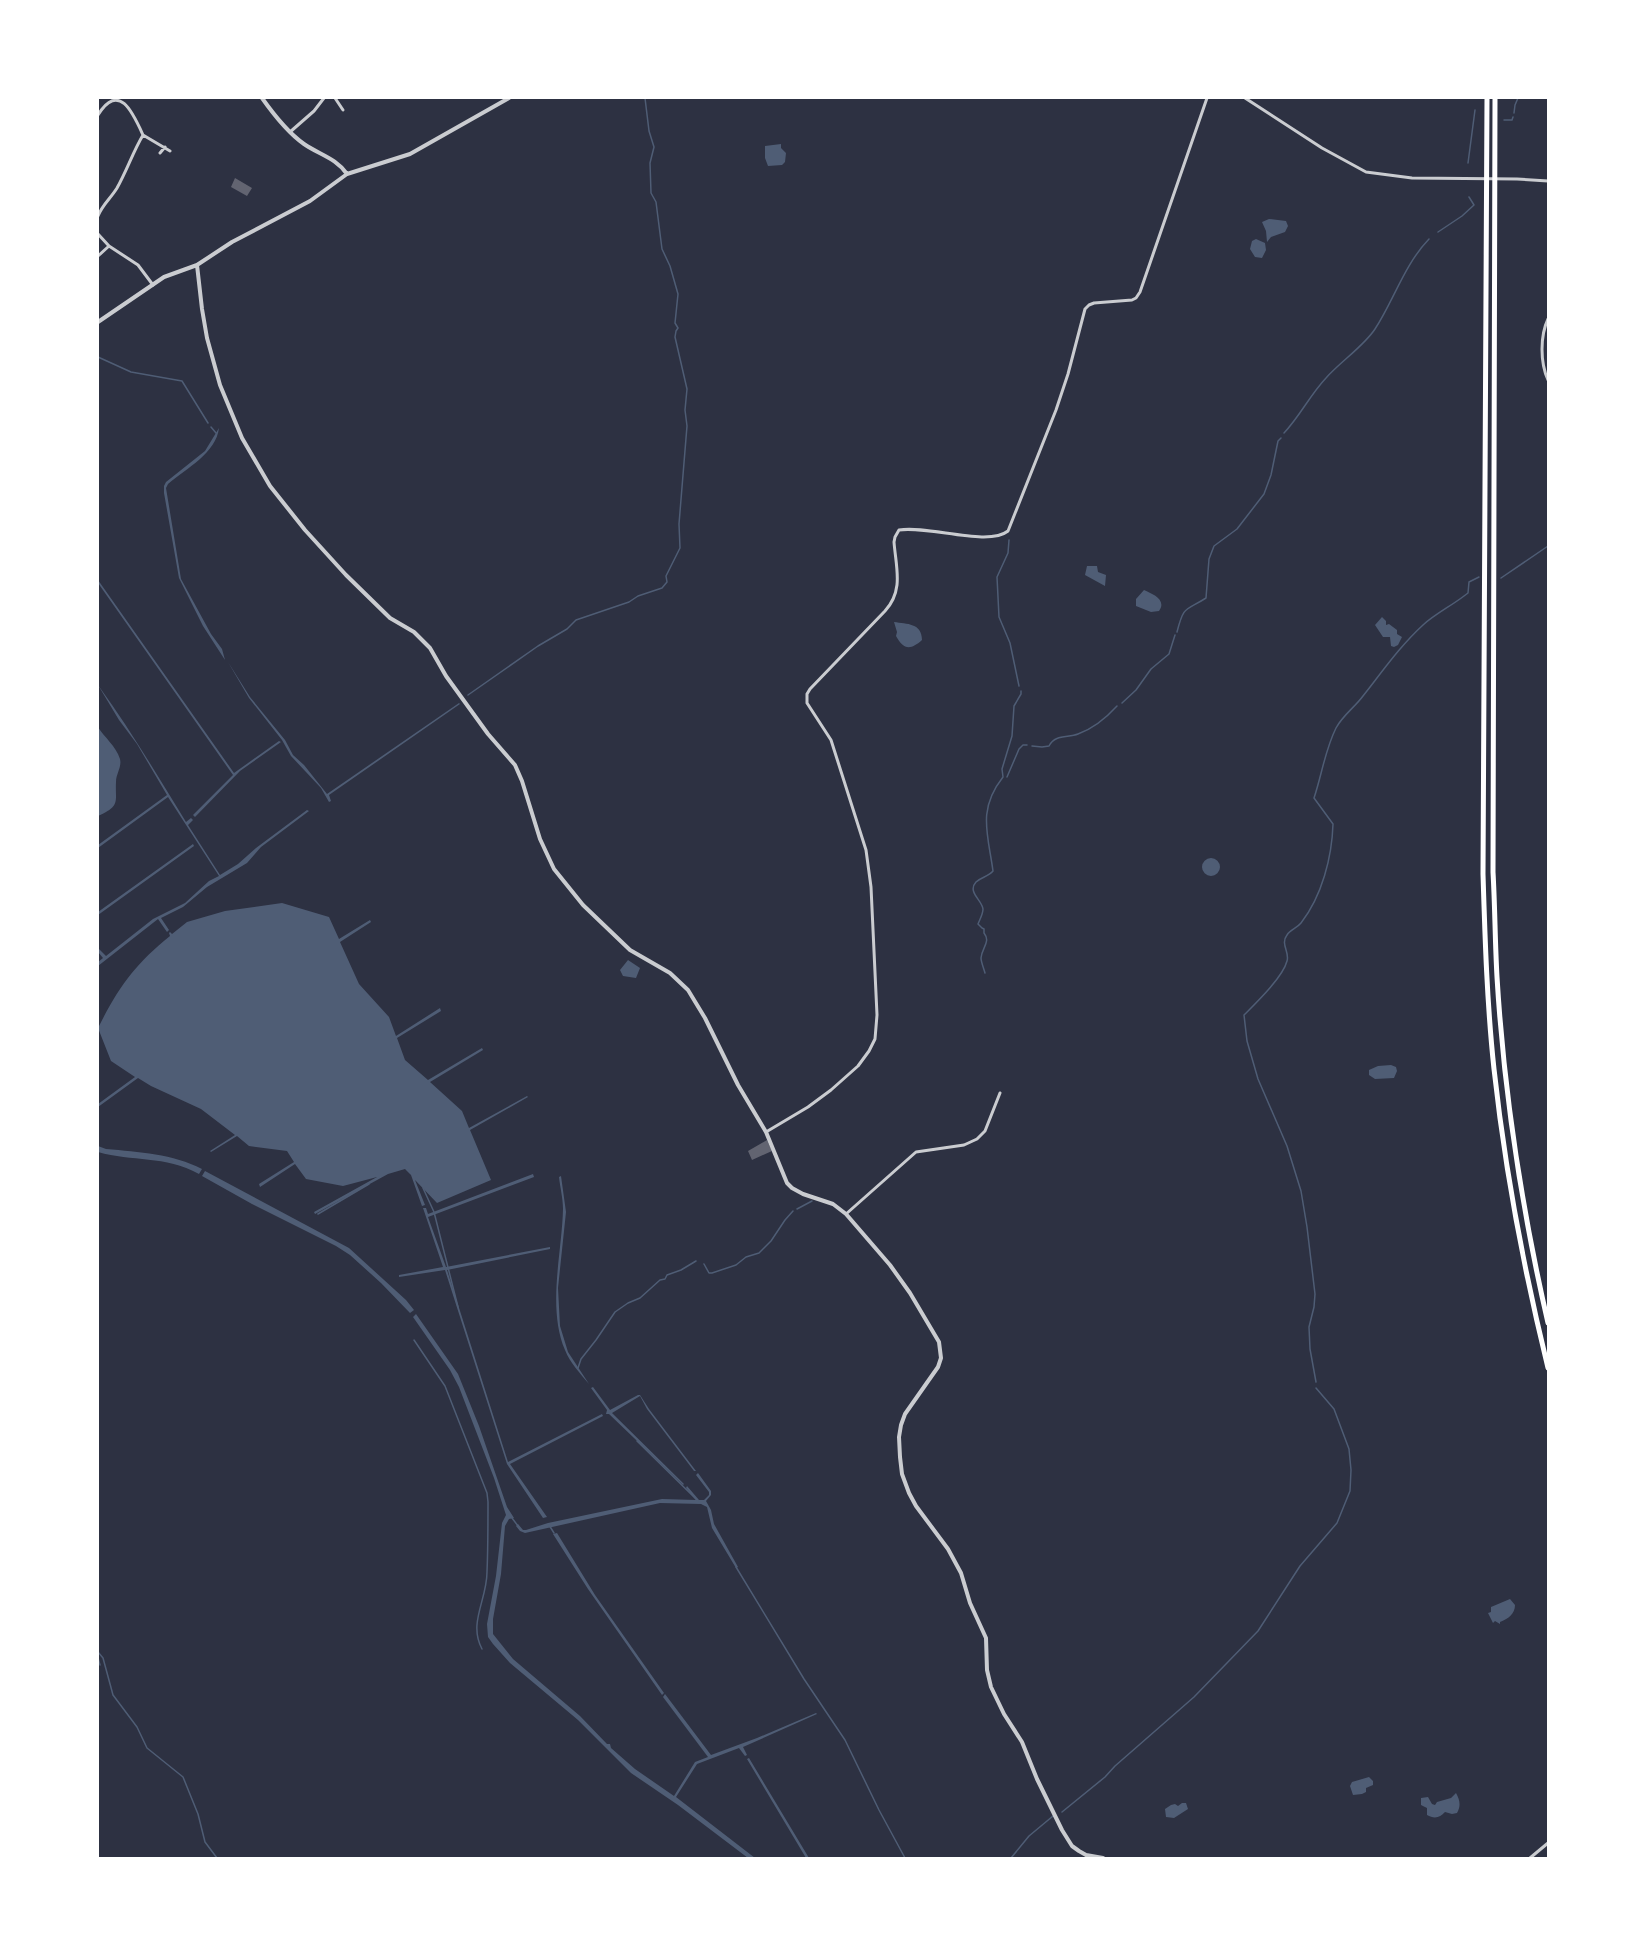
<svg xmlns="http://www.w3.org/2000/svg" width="1646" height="1956" font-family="Ubuntu,sans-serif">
<rect width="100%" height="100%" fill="#2d3142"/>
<path fill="#4f5d75" d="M781,144V148L786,153L785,162L782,165L768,166L765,158V146Z
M1269,219L1286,221L1288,226L1285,232L1271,237L1267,242L1266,231L1262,222Z
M1256,239L1265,243L1266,250L1262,258L1255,257L1250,249L1252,241Z
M219,428C216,453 187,468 168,484L166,488L181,579L211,634L222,649L225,660L203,626L179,578L164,493V486L166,482L205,451Z
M1087,566H1097L1098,572L1106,575L1105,586L1085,575Z
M98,580L234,773L279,741L281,742L240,771L195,817L193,815L233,775L98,583Z
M1144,590C1153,594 1167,600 1159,611L1151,612L1136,606V599Z
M1382,617L1386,621V625L1389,624L1397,630V634L1402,637L1398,645L1394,647L1391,646L1390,637H1383L1375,625Z
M894,622C907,624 922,623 922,640C910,651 903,649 896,636L897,632Z
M228,662L250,697L285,740L293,755L304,765L327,794L459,703L460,704L329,795L331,801L329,802L321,788L291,756L282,740L249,698Z
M98,685C130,729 157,775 186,822L191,818L193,820L188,825L220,875L238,864L256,848L307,810L309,811L261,847L247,863L207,887L183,907L161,918L169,930L167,932L158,919L98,966V962L103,958L98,952V948L106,956L153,919L185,903L209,881L219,876L168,797L98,848V845L167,795L137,744L119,720Z
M98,727C104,737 116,746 120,759C122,767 116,774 116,782C115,802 121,806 98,816Z
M193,844L194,846L98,915V912Z
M1202 867a9 9 0 1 1 18 0a9 9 0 1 1-18 0Z
M282,903L329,917L339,939L370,920L371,922L340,942L359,984L389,1017L396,1036L440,1008L441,1011L397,1038L405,1060L428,1080L482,1048L483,1050L430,1082L462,1111L469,1128L527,1096L528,1097L470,1130L491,1180L437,1203L415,1180L425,1205L422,1206L411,1175L405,1169L388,1174L315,1214L314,1212L377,1177L343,1186L306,1179L295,1164L260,1187L259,1184L294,1162L287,1151L249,1146L237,1136L211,1152L210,1151L235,1135L201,1109L151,1086L138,1078L98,1107V1104L135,1077L111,1061L98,1028C118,988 135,964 170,936L169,933L170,932L172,934L187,922L225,911Z
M628,960L640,968L636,978L623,976L620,970Z
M1391,1065L1396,1067L1397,1071L1394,1078L1375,1079L1369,1075V1070L1378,1066Z
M98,1146L106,1149C139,1152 173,1154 202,1169L199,1174C165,1155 132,1162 98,1152Z
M205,1171L349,1248L406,1300L414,1310L410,1313L381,1283L350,1255L336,1246L252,1204L202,1176Z
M533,1174L534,1177L428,1217L446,1267L550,1247V1249L447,1270L508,1462L602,1414L603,1416L510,1464L547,1517L543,1518L507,1464L445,1270L399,1277V1275L443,1267L423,1208H426L428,1214Z
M561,1176L566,1212L558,1288L560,1326L568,1352L589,1384C580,1373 570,1363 565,1350C547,1308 562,1253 563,1209C563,1198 560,1187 559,1177Z
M416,1314L458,1374L479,1426L507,1507L514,1518L509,1519L505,1526L501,1574L493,1619V1634L513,1659L580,1716L607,1744H610L611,1748L635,1769L674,1796L695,1762L708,1757L663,1697L665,1694L711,1755L757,1738L816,1713L817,1714L743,1747L747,1755L745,1756L739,1748L697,1764L676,1797L755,1858H748L678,1805L631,1773L578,1720L510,1663L493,1644L488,1637L487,1624L496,1576L502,1523L506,1515L505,1512L494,1478L459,1387L450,1370L413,1317Z
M593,1387L610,1410L638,1395H640L649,1409L696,1471H694L647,1409L640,1396L612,1413L684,1484L683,1485L609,1414H606L607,1410L591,1388Z
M698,1473L711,1491V1495L706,1501L711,1510L714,1524L738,1567L736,1568L712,1528L707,1507L701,1504L660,1503L525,1533L520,1531L516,1526L518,1524L523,1530H526L548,1523L662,1499L696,1500L686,1488L687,1486L699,1500H704L709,1495V1492L696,1475Z
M557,1533L595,1595L664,1693L662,1695L588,1589L553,1534Z
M1510,1599L1515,1605C1515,1614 1508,1619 1500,1622V1624L1495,1621L1493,1623L1488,1613L1491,1612V1607Z
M749,1758L809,1858H806L747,1759Z
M1369,1777L1373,1781V1785L1366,1788V1792L1362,1794L1353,1795L1350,1786L1352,1782Z
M1456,1793C1460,1800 1461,1806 1457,1813L1452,1814L1445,1812C1440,1818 1434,1819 1427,1815V1808L1421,1805V1798L1428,1797L1432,1804L1435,1805L1437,1802L1451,1798Z
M1182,1803H1186L1188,1809L1174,1818L1166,1817L1165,1809L1171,1805L1175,1804L1178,1806Z"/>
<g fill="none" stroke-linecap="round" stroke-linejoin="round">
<path stroke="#4f5d75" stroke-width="1.5" d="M1514,113L1515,105L1518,98
M1504,120H1512L1513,117
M1468,163L1475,110
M1438,232L1462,216L1474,205L1469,197
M98,357L131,372L182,381L208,423
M211,427L216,433
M1284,433C1300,416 1310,395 1326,378C1340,362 1364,346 1375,329C1394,300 1404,265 1429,239
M1009,540L1008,553L997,577L999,617L1010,643L1019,686
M1501,578L1548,546
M1177,632C1184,604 1186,611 1206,598L1209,559L1214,546L1237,529L1264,494L1271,475L1278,441L1281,438
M468,695L538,646L567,629L576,620L629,602L638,596L662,588L667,582L666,576L680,548L679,524L687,426L685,410L687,389L675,337L676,331L678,328L675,323L678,294L670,266L662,249L656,202L651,193L650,163L654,147L649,131L645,98
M1122,703L1136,690L1151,669L1169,654L1175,635
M1032,746L1042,747L1049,746C1055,734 1068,738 1078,734C1092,729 1107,717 1117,706
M1007,777L1019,749L1023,745H1027
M985,973C984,969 981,962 981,958C982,947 991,942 984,933V929L982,928L978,924C980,919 983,914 983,909C982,900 967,892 976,882C981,877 988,877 993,871C988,834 977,810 1003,777L1002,769L1012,736L1014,706L1021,694V691
M423,1188L434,1212L458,1307
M797,1209L812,1201
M318,1214L369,1184
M704,1264L709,1273H712L736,1265L746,1257L759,1253L771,1241L785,1220L793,1211
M414,1340L445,1386L487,1493L488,1502C488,1526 488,1549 487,1572C487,1600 468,1623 482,1649
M578,1368L581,1359L596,1340L615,1312L628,1303L640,1298L660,1280L665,1279L667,1275L681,1270L696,1261
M1316,1382L1310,1349L1309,1327L1314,1307L1315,1294L1307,1227L1301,1191L1287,1146L1258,1079L1247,1041L1244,1015C1256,1003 1283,977 1287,961C1290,952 1280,944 1287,935C1290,930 1297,928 1301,923C1322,896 1332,857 1333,824L1314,798C1322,774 1325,750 1336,728C1343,715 1355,707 1363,696C1382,672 1400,646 1423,625C1435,614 1451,606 1464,596L1468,593L1469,582L1479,577
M637,1441L698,1501
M512,1518L518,1526
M549,1525L554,1533
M736,1567L804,1679L845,1740L879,1810L905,1858
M98,1652L103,1658L113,1695L137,1727L147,1748L183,1777L198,1814L205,1842L217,1858
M98,1658L100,1665
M1062,1812L1105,1777L1115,1766L1194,1697L1258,1631L1300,1566L1337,1523L1350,1491L1351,1470L1349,1449L1334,1409L1316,1388
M1011,1858L1029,1836L1053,1816"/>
</g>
<path fill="#626471" d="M235,178L252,188L247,196L231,187Z
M767,1140L772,1151L752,1160L748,1151Z"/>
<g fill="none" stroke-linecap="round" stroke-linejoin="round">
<path stroke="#caccd0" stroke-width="3" d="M335,98L343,110
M1245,98L1322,148L1366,172L1412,178L1517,179L1548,181
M98,115C119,81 133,113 143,135C133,152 127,170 117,188C111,198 102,205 98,216
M290,132L314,111L324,98
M143,135L170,151
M160,153L165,147
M98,234L109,246L138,265L153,285
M98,256L109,246
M1548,319C1540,336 1540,362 1548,380
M766,1132L808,1107L831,1090L858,1066L869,1051L875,1039L877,1015L871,887L866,850L831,740L807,703V694L810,689L885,611C904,590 896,568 894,542L895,537L899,530C928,525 988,547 1008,531L1056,410L1068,374L1085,309L1089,305L1094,303L1132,300L1136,298L1140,292L1207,98
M846,1214L916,1152L964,1145L977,1139L985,1131L1000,1093
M1530,1858L1548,1843"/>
<path stroke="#caccd0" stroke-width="4" d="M262,98C274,115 287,132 304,144C320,155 336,158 347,174
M197,265L202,309L207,338L220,385L242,438L270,486L305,530L346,575L390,618L414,632L430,648L446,676L488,734L515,765L522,781L540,839L554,869L583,905L630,950L670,973L688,990L705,1018L738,1085L766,1132L787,1183L792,1188L803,1194L833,1204L846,1214L890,1265L910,1293L939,1342L941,1358L938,1367L905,1414L901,1425L899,1437L900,1457L902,1474L909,1493L916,1506L948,1549L961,1573L970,1603L986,1638L987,1670L991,1687L1004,1714L1022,1742L1037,1779L1062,1830L1072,1846L1079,1851L1086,1855L1103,1858
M98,322L164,277L197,265L232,242L310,201L347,174L410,154L509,98"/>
<path stroke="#fff" stroke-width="5" d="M1487,98L1483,874C1485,939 1487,1004 1494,1069C1505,1170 1524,1270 1548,1368
M1495,98L1493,872C1495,907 1495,942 1497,977C1504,1093 1522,1210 1548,1323"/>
</g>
<rect width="1646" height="1956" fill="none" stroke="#ffffff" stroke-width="198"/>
</svg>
